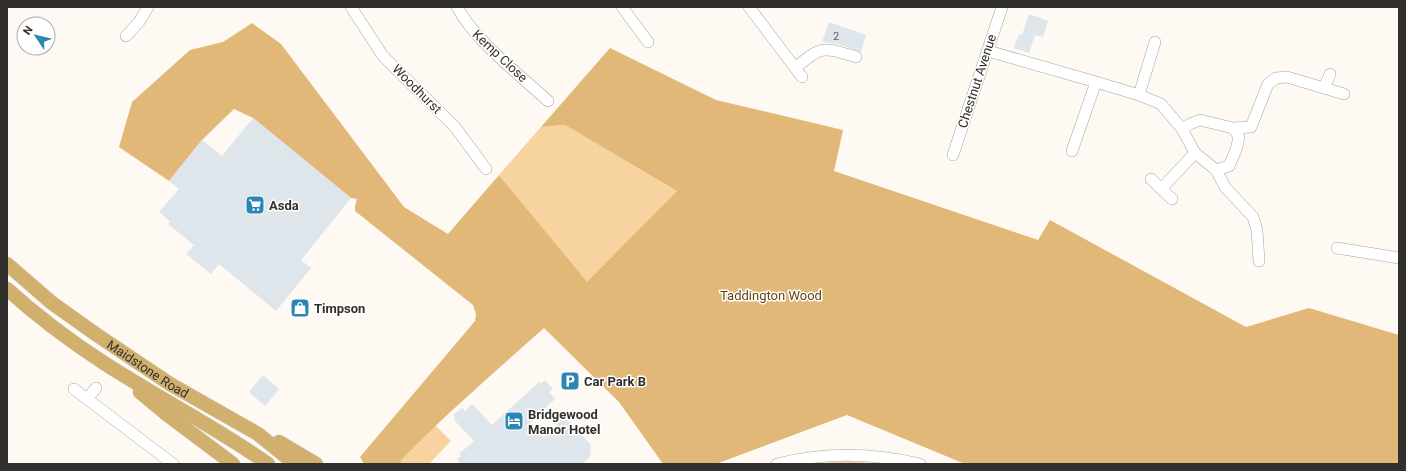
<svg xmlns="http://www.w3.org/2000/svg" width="1406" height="471" font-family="Roboto,sans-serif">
<rect width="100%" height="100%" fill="#fef9f2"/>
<path fill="#f7d39f" d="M565,125L677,191L587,283L499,175L541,127Z
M435,425L451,441L429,464H403L399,461Z
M848,461L880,464H810Z"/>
<path fill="#e2b879" d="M252,23L281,44L404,207L448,234L499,175L587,282L677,191L565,125L541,127L610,48L716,100L843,130L834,171L1038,240L1050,220L1246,327L1309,308L1399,335V464H965L847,415L716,464H663L619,402L544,328C495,372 446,414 400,461L403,464H364L360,457L475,321L476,314L473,305L355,211V206L357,199L351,198L253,118L234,109L202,140L169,181L119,147L132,102L190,50L223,42Z"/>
<path fill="#dee6eb" d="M1029,14L1048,21L1043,37L1035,35L1029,53L1014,48L1019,34L1022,35Z
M829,22L866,35L861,52L838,44L822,42Z
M253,118L351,198L301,260L311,268L276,311L219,264L211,274L186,254L194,245L168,224L170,221L159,212L179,189L169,181L202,140L222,156Z
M263,375L279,389L265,406L249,392Z
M545,380L553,389L549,392L555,399L530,423L543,437L565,417L591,445L590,457L582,464H461L457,459L461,456L459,454L474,441L454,420L456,418L453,415L462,408L465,411L472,404L492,425L539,382L541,383Z"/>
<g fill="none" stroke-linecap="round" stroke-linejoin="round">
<defs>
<path id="minor" d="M351,7L383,56L455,127L486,169
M457,7C477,43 518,73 548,101
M622,7L648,42
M749,7L802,77
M126,36L139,22L148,7
M988,51L1096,82L1139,95L1161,104L1182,129L1195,153L1216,170L1225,187L1253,217L1257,230L1259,261
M795,68C823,45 822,47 856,57
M1324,88L1330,74
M1139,95L1155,42
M1182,129L1190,124L1200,120L1233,128L1251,127L1268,84L1276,78L1287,77L1344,94
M1072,151L1096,82
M953,155L1002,7
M1216,170L1229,166L1236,150L1239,137L1233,128
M1151,179L1172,199
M1161,189L1195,153
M1337,248L1399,258
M74,389L173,464
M87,399L96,388
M777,464C824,452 874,453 920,464"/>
<g id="major">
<path id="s1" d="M7,264L52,303L97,335L170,384L258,434L295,464"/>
<path d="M7,289C37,316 70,341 104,363C158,398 216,427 268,464"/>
<path d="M140,392L169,416L233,464"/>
<path d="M279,442L316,464"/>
</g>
</defs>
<use href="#minor" stroke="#a8a39d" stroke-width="12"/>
<use href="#major" stroke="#d6d6d5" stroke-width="15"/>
<use href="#minor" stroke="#fff" stroke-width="11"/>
<use href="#major" stroke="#d1b06d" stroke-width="14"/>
</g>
<defs>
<symbol id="supermarket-square" viewBox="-11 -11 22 22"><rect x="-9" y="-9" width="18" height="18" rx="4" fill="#2a87b4" stroke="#fff"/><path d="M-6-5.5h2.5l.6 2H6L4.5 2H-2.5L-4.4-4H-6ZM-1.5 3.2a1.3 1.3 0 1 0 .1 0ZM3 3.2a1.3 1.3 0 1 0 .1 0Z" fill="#fff"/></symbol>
<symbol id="shop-square" viewBox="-11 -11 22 22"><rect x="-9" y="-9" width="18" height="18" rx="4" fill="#2a87b4" stroke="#fff"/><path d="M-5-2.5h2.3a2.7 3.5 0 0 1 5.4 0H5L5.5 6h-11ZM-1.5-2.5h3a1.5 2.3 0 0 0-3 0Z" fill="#fff"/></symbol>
<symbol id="parking-square" viewBox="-11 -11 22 22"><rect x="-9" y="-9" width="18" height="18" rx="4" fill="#2a87b4" stroke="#fff"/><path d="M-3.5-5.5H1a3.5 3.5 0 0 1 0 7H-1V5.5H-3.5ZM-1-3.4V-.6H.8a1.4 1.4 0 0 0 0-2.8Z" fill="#fff"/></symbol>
<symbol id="hotel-square" viewBox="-11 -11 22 22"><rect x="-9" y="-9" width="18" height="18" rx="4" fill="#2a87b4" stroke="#fff"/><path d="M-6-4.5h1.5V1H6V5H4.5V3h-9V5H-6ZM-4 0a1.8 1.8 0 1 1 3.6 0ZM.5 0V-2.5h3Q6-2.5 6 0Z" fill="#fff"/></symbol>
</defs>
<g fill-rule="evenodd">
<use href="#supermarket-square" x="244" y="194" width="22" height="22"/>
<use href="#shop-square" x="289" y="297" width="22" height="22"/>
<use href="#parking-square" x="559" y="370" width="22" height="22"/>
<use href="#hotel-square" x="503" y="410" width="22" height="22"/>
</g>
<g text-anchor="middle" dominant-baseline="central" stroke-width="3" stroke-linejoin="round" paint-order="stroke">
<g font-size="11" fill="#5d5e5c">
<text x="836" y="36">2</text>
</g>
<g font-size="13" fill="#32302d" stroke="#fff">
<text transform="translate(500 56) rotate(43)">Kemp Close</text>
<text transform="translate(977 81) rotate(-72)">Chestnut Avenue</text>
<text transform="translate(417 89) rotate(45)">Woodhurst</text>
<text stroke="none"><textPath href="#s1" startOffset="176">Maidstone Road</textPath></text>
</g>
<g font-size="13" font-weight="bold" fill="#32302d" stroke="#fff" text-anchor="start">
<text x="269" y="205">Asda</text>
<text x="314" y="308">Timpson</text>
<text x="584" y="381">Car Park B</text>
<text x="528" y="414">Bridgewood<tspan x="528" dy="15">Manor Hotel</tspan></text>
</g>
<g font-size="13" fill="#634615" stroke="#fff">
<text x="771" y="295">Taddington Wood</text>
</g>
</g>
<rect width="1406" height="471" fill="none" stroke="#32302d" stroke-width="16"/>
<g transform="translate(36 36) rotate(305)"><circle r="19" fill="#ffffff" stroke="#adacab"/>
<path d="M0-3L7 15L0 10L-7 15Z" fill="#2a87b4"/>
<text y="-6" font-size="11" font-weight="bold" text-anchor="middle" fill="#32302d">N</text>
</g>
</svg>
